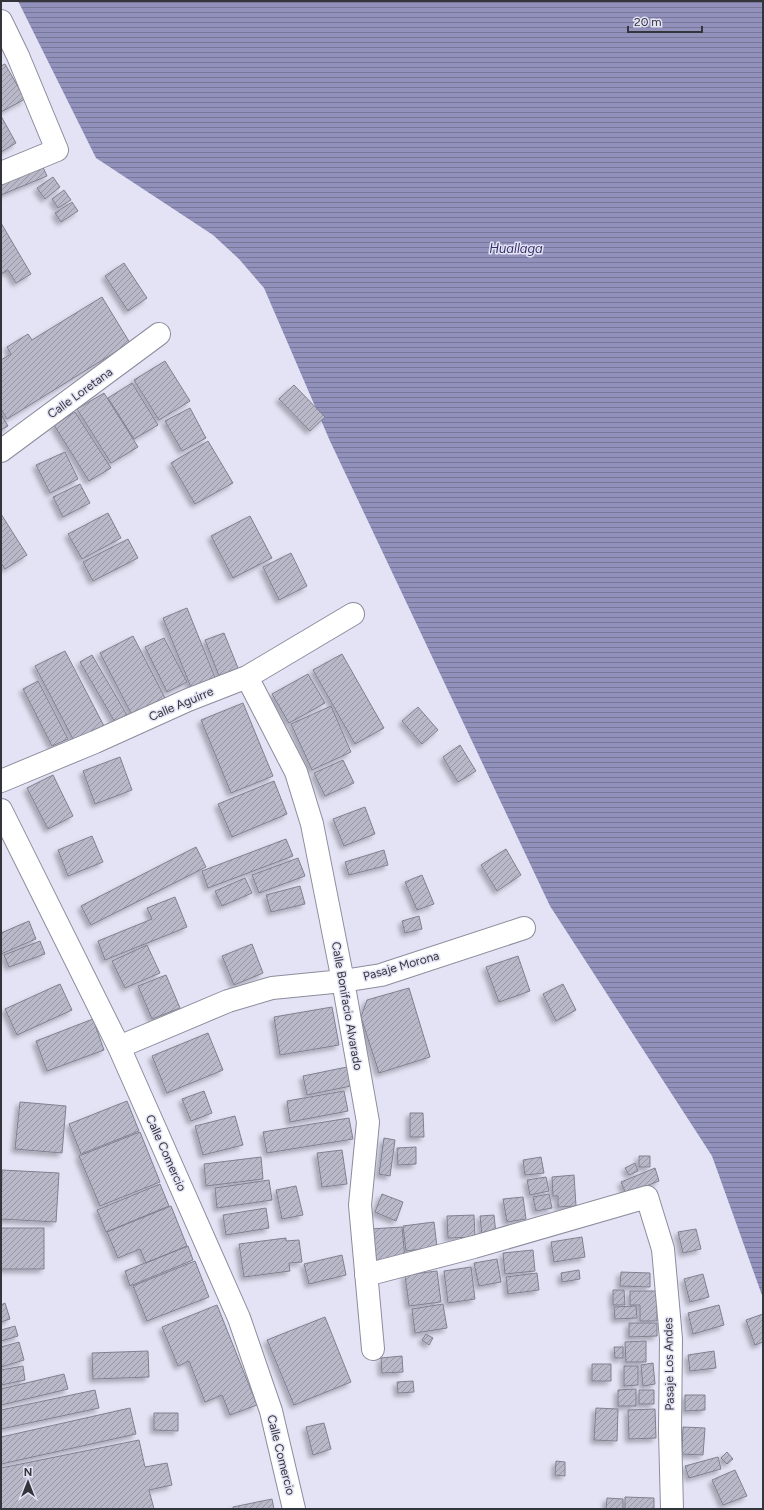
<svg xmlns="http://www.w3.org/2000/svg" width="764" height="1510" font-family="Figtree,sans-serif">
<defs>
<pattern id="water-rules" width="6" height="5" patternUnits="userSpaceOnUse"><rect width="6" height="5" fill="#9191bc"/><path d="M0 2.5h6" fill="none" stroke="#77779a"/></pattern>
<pattern id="building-hatch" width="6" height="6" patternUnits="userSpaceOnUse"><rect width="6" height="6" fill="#b8b8c9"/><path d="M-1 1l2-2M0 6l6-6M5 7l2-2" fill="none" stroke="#9696a4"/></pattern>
<filter id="shadow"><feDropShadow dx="-3.5" dy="3.5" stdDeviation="2" flood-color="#0004"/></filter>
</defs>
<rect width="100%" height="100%" fill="#e3e3f5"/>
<path fill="url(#water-rules)" d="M18,1H763V1298L712,1156L550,906L330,441L264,288L239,259L213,235L96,158Z"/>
<path fill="url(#building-hatch)" stroke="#808190" filter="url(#shadow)" d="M5,64L25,99L1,112V66Z
M1,116L16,143L1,152Z
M42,165L47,176L1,195V181Z
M53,177L60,187L45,199L37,188Z
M64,190L71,200L58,208L52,199Z
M72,202L78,211L61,222L55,213Z
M1,223L31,274L16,283L8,270L1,274Z
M124,263L147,298L128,311L105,276Z
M102,297L130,343L7,419L1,409V360L11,354L7,347L28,334L32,340Z
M165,361L190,401L159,420L134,380Z
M132,383L158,425L134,439L108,398Z
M294,385L325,417L310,431L279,399Z
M104,393L138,447L111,463L77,409Z
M190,408L206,438L182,451L165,421Z
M75,412L111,468L89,481L54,425Z
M1,414L8,426L1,430Z
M208,441L233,483L195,504L171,463Z
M65,452L78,479L50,493L36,465Z
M80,484L90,503L63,517L53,497Z
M108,513L121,538L82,559L68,534Z
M1,514L27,555L5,569L1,563Z
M250,516L272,558L233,578L211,536Z
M128,539L138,558L93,581L83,562Z
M291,553L307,586L279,600L263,567Z
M187,608L216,680L192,690L163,618Z
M224,633L238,668L219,676L205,640Z
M133,636L165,698L132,715L100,653Z
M164,638L187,682L167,692L145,647Z
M65,651L104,726L74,741L35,666Z
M342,654L384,728L355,744L313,670Z
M92,655L128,717L116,724L80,662Z
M308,674L325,703L289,723L272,694Z
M38,681L68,739L52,746L23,689Z
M243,703L273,776L231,793L201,720Z
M331,706L351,752L312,770L291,724Z
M418,707L438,730L422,744L402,721Z
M460,745L476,771L458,782L443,757Z
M120,757L132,790L95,804L83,771Z
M343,760L354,783L325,796L314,773Z
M53,775L73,816L48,829L27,788Z
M274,781L287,814L232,837L218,804Z
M365,807L375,834L344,846L333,819Z
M92,836L103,862L68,876L58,850Z
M286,839L293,856L208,888L202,871Z
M196,847L206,867L91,925L81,906Z
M506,849L521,875L497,891L481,865Z
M384,850L388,865L349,875L345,862Z
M298,858L305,876L259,893L252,875Z
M422,875L434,904L417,910L405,882Z
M245,878L252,893L222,906L215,891Z
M300,886L305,904L271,912L266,895Z
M175,897L187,927L105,960L98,941L152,919L147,908Z
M419,916L422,929L405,933L402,921Z
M29,921L36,939L1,954V933Z
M40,941L45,954L9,967L4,955Z
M252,944L263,973L234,985L222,956Z
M147,945L160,973L125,988L112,961Z
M518,956L530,991L499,1002L486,967Z
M166,975L180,1008L152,1019L138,986Z
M60,984L72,1010L17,1035L5,1009Z
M563,984L576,1010L556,1021L543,994Z
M409,988L430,1057L379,1073L361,1017L367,1000Z
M332,1007L339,1045L280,1055L274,1017Z
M93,1019L104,1050L47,1071L36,1041Z
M208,1033L223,1070L167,1093L152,1056Z
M347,1067L351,1086L307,1095L303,1076Z
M204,1091L212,1113L191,1121L182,1099Z
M344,1091L348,1111L290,1122L287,1101Z
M127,1101L139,1131L81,1154L69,1124Z
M20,1102L66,1106L62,1153L15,1149Z
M410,1113H423L424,1137H410Z
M235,1116L243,1145L203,1155L195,1126Z
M349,1118L353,1139L267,1153L263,1132Z
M140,1132L160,1182L100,1206L79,1156Z
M384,1138L395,1140L390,1176L379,1174Z
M416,1147V1164L398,1165L397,1148Z
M342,1150L347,1184L322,1187L317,1153Z
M639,1156H650V1167H639Z
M261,1157L263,1179L206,1186L204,1164Z
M541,1157L544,1173L525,1175L523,1160Z
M635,1163L638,1171L629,1175L625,1168Z
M655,1168L659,1181L626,1194L621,1182Z
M2,1170L59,1173L56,1222L1,1219Z
M574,1175L576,1206L558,1207V1196H553L552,1177Z
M546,1177L549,1191L530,1195L527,1180Z
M269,1180L272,1200L217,1208L215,1188Z
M160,1184L169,1206L106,1232L97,1210Z
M296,1186L303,1215L282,1219L276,1190Z
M382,1194L403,1202L396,1221L375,1212Z
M549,1194L552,1208L536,1211L533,1197Z
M523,1197L526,1219L507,1222L503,1199Z
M171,1206L187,1246L146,1263L140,1249L118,1258L107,1232Z
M266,1208L269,1228L226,1235L223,1215Z
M474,1215L475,1237L448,1238L447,1216Z
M494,1215L496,1234L482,1235L480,1216Z
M434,1222L437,1247L406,1251L403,1226Z
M402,1227L405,1259L372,1262L370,1229Z
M1,1228H44V1269H1Z
M696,1229L701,1249L683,1253L678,1232Z
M582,1237L585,1257L554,1262L551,1242Z
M286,1238V1241L299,1240L302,1262L289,1263L290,1271L244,1277L239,1244Z
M188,1246L193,1260L130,1286L125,1271Z
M533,1250L535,1271L505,1274L503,1253Z
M342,1255L346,1275L309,1284L304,1264Z
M497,1259L501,1282L479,1286L474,1263Z
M195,1261L209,1297L147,1321L133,1286Z
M471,1267L475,1299L448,1303L444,1271Z
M579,1270L580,1279L562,1282L561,1273Z
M437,1271L441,1302L409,1306L405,1275Z
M621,1272L650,1273V1287L620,1286Z
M537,1273L539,1290L508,1294L506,1277Z
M703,1274L709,1297L690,1302L684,1279Z
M613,1290H624L625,1305H613Z
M630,1291H657V1321H640V1305H630Z
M5,1303L10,1319L1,1322V1305Z
M443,1304L447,1328L415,1333L412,1309Z
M217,1305L257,1405L230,1415L222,1395L205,1402L189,1361L178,1366L162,1327Z
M719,1305L724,1325L693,1334L688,1313Z
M636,1306L637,1318L615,1319L614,1307Z
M763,1314V1342L755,1345L746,1320Z
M325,1317L351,1382L294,1405L267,1340Z
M629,1323H657V1336L629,1337Z
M15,1326L18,1336L1,1341V1330Z
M426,1334L433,1338L429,1345L422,1340Z
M646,1341V1362H626L625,1342Z
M19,1342L24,1360L1,1367V1347Z
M614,1347H623V1358H615Z
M148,1351L149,1377L93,1379L92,1353Z
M714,1351L716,1368L690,1371L688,1355Z
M402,1356L403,1372L382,1373L381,1358Z
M653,1363L655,1384L643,1386L641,1365Z
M592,1364H611V1381H592Z
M23,1366L25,1380L1,1385V1370Z
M624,1366H638V1385L624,1386Z
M64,1374L68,1389L1,1405V1389Z
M413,1381L414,1392L398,1393L397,1382Z
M636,1389V1406H618V1390Z
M95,1390L99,1408L1,1429V1410Z
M639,1390H654V1404H639Z
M685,1395H705V1410L685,1411Z
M130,1408L136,1434L1,1464V1437Z
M596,1408L618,1409L617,1441L594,1440Z
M655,1409L656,1438L629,1439L628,1410Z
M154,1413H178V1431L154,1430Z
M324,1423L331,1449L313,1455L306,1427Z
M683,1427L705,1428L703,1455L682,1454Z
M139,1440L145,1467L167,1463L172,1485L149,1490L154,1509H1V1468Z
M727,1452L733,1459L727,1464L721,1458Z
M718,1457L721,1469L689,1478L685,1466Z
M556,1461L565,1462V1476L555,1475Z
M735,1470L747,1496L723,1505L712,1480Z
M625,1497L654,1498V1509H625Z
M607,1498L623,1499V1509H606Z
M272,1499L274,1509H233V1507Z"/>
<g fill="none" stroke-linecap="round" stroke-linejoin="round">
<defs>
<path id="minor" d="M1,21L18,56L57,150L1,173
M1,451L159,334
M247,677L296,772L312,824L343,981L368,1122L360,1205L373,1349
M1,781L95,742L188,700L247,677L353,614
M1,810L119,1047L239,1318L271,1411L294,1509
M119,1047L228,1001L272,988L343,981L381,975L524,928
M366,1275L474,1247L647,1197L663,1249L671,1339L670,1431L672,1509"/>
</defs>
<use href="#minor" stroke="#8c8c9d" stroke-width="24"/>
<use href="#minor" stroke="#fff" stroke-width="22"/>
</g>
<g text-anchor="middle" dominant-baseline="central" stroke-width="3" stroke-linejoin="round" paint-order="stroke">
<g font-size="12" fill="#34343b" stroke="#e3e3f5">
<text transform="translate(80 393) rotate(-36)">Calle Loretana</text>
<text transform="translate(181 704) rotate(-23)">Calle Aguirre</text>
<text transform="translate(401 966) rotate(-16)">Pasaje Morona</text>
<text transform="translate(347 1006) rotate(80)">Calle Bonifacio Alvarado</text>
<text transform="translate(166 1153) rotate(66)">Calle Comercio</text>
<text transform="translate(669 1364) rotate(-91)">Pasaje Los Andes</text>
<text transform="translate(281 1455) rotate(76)">Calle Comercio</text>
</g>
<g font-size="13" font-style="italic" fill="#332e65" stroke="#e3e3f5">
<text x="516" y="248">Huallaga</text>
</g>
</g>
<rect width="764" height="1510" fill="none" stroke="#34343b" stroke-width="4"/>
<g transform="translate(28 1482)" stroke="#e3e3f5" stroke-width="3" paint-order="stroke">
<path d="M0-3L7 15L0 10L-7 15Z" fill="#34343b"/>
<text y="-6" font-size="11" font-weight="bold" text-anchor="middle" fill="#34343b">N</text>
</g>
<path d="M628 26v6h74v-6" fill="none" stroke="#34343b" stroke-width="2"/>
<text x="634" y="26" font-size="12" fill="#34343b" stroke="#e3e3f5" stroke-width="3" paint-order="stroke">20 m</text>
</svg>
